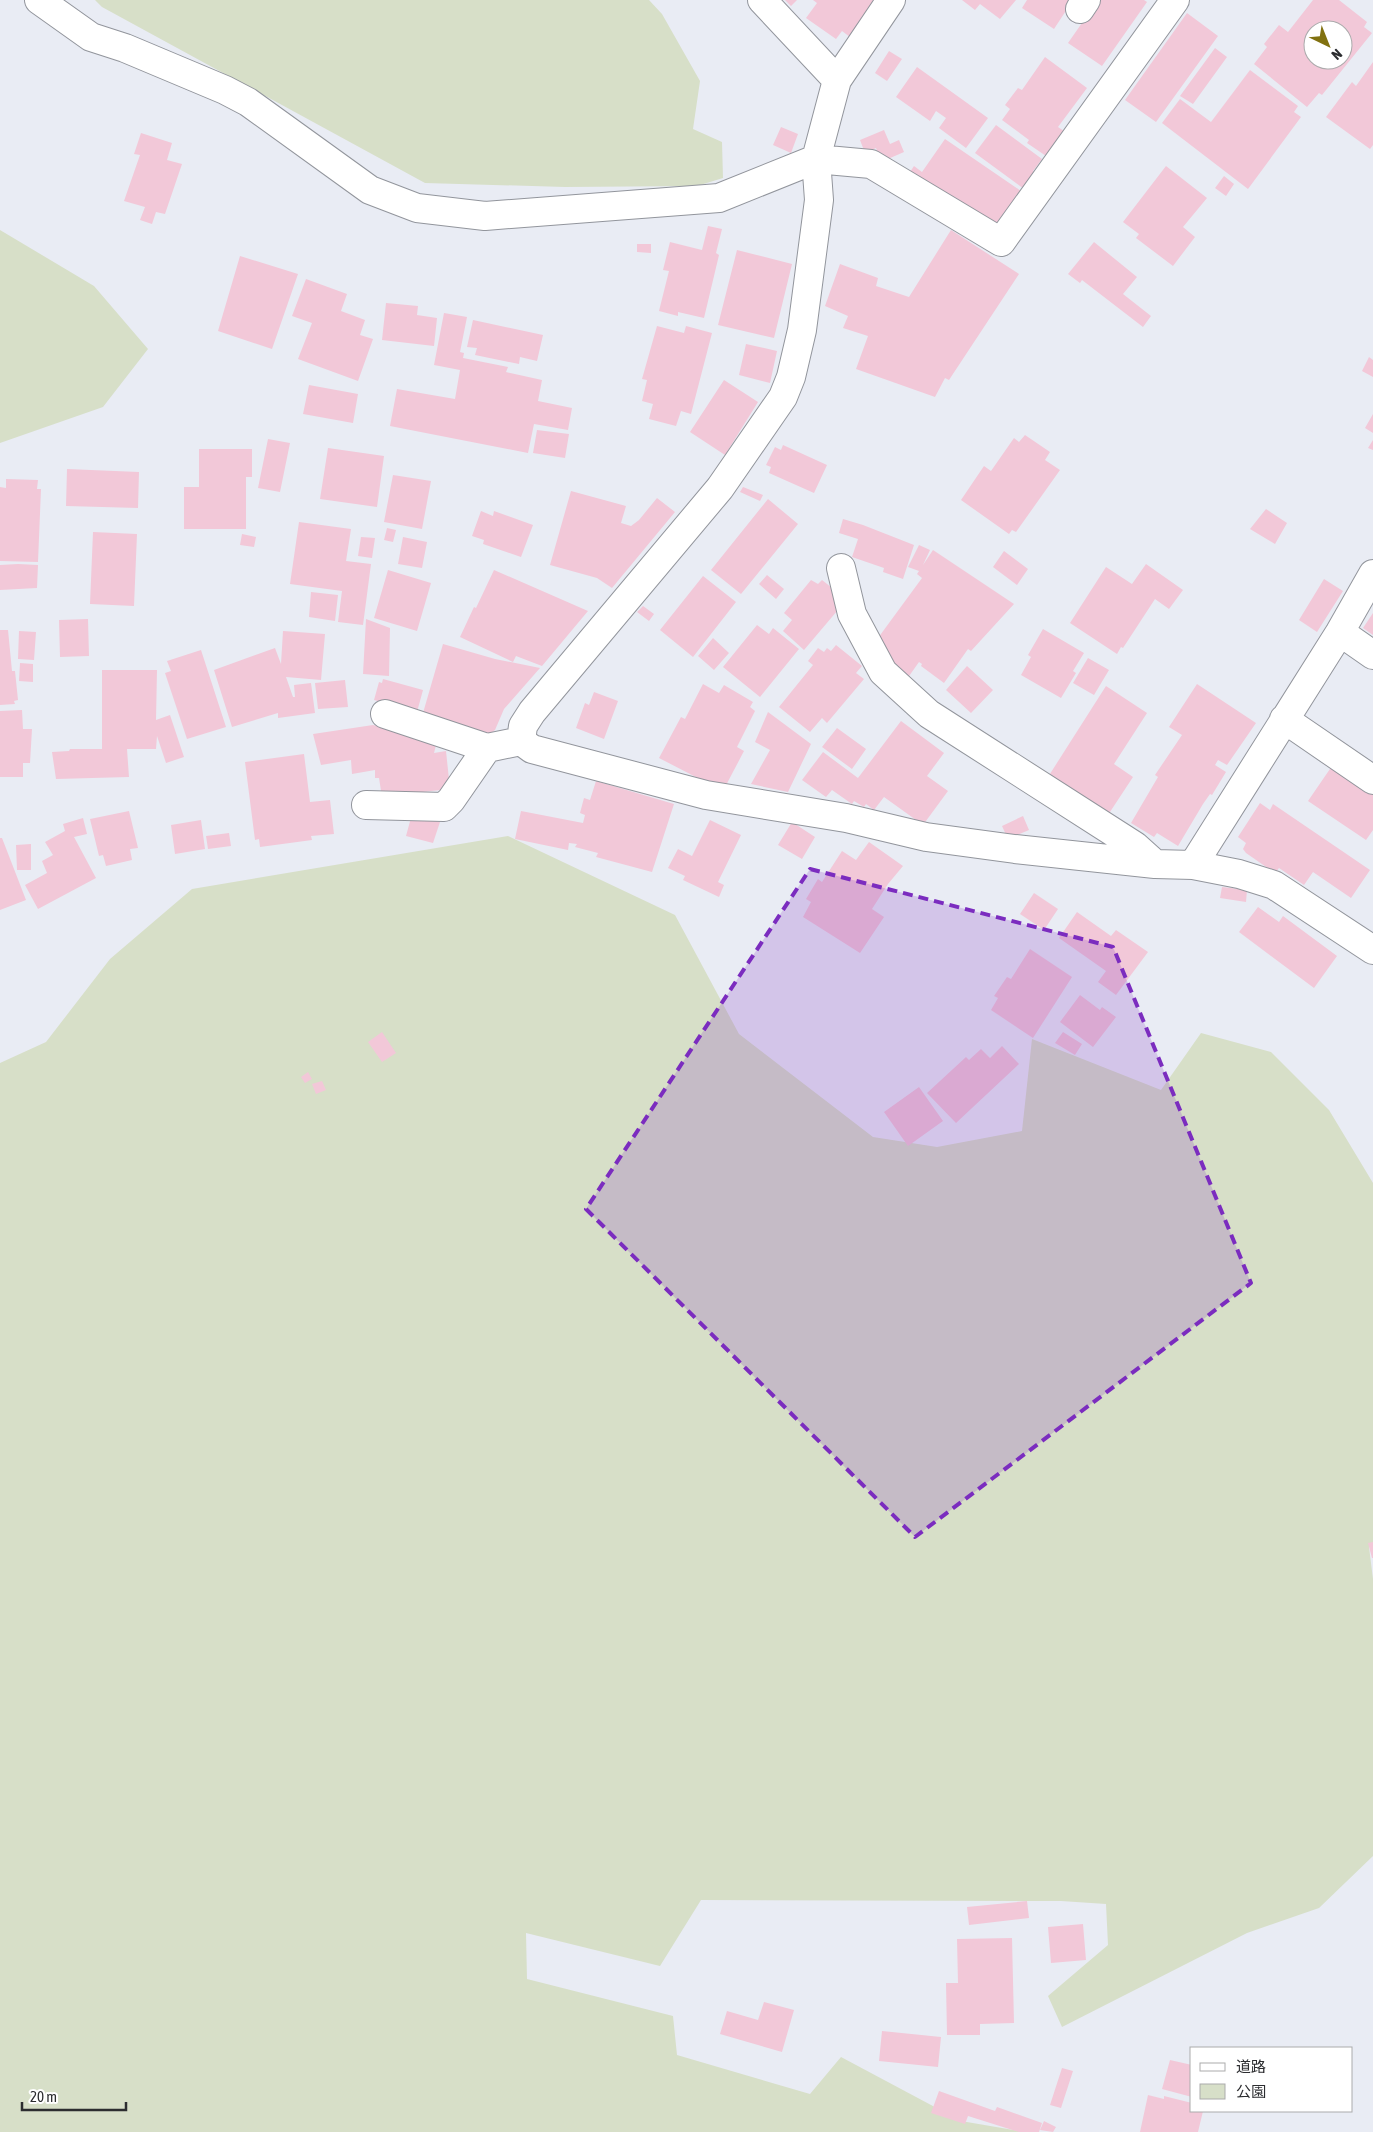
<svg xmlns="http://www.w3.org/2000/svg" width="1373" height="2132" font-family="'Asap Condensed','Noto Sans JP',sans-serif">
<rect width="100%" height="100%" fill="#e9ecf4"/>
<path fill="#d7dfc8" d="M95,0H649L662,14L700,81L693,129L722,142L723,178L697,186L565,187L425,183L102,7Z
M0,230L94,286L148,349L103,407L0,443Z
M508,836L675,915L739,1034L873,1137L937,1147L1022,1131L1032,1039L1161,1090L1201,1033L1271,1052L1329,1110L1373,1183V1544L1369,1547L1373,1579V1856L1319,1908L1247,1933L1062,2027L1048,1996L1108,1945L1106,1904L1061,1901L701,1900L660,1966L526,1933L527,1979L673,2016L677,2055L810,2094L841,2057L961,2121L1025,2132H0V1063L46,1042L110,959L192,889Z"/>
<path fill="#f2c8d8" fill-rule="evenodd" d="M785,0H797L791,6Z
M813,0H876L850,37L842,31L836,39L806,18L817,3Z
M962,0H1016L1000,19L980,4L975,10Z
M1027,0H1073L1054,29L1022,8Z
M1098,0H1144L1147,2L1102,66L1068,43Z
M1313,0H1339L1367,22L1364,27L1372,33L1322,95L1319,93L1307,107L1254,64L1267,47L1264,44L1279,25L1288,32ZM1313,30H1343V60H1313Z
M1187,13L1218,36L1156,122L1125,100Z
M1215,48L1227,57L1193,104L1180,96Z
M889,51L902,59L887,81L875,73Z
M1045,57L1087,88L1058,127L1067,133L1049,158L1027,143L1029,140L1002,120L1010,109L1005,105L1018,88L1022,90Z
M1373,62V145L1370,149L1326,117L1352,82L1356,86Z
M917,67L988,118L966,148L939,128L946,118L936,111L930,121L896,97Z
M1250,70L1298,106L1294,112L1301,117L1248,189L1162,123L1180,99L1211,122Z
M996,125L1042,159L1033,171L1036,173L1024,189L975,153Z
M781,127L798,134L791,153L773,145Z
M884,130L890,144L899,140L904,152L881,162L876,148L865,153L860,140Z
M141,133L172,143L167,160L182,164L165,214L156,212L152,224L140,220L145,207L124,201L140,155L134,154Z
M945,139L1021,191L997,226L953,196L951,198L930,184L927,189L908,175L914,166L922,172Z
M1166,166L1207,198L1183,227L1195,237L1173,266L1136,238L1139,234L1123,222Z
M1224,176L1234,184L1226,196L1215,188Z
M708,226L722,229L716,253L719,255L704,318L678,312V316L659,311L669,271L663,270L670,242L702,250Z
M951,230L1019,274L949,380L945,378L935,397L856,369L868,336L843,328L848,316L825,306L840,264L878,278L876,286L909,297Z
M1094,242L1137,277L1123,294L1151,316L1143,327L1082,280L1080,283L1068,274Z
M637,244H651V253L637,252Z
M737,250L792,264L774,338L718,325Z
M240,256L298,274L272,349L218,331Z
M306,279L347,294L341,311L365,320L360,335L373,339L358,381L298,359L312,323L292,316Z
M386,303L418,306L417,315L437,318L434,346L382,340Z
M444,313L467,317L460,352L464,353L463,358L508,367L506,372L542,380L538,401L572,408L568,430L534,424L528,453L390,426L397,389L455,399L460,370L434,365Z
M473,320L543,335L537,361L520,357L519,364L475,355L477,348L467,347Z
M657,326L684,333L686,326L712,333L691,414L681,411L676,426L649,419L653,404L642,401L647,380L642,379Z
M746,344L777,351L770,383L739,375Z
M1369,357L1373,360V377L1362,371Z
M724,380L758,402L725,455L690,432Z
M309,385L358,394L353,423L303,414Z
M1373,414V433L1365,428Z
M537,430L569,434L565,458L533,453Z
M1025,435L1050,452L1045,460L1060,470L1016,532L1012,530L1009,534L961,500L984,466L991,471L1014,438L1019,442Z
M268,439L290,443L280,492L258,488Z
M1373,440V450L1368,448Z
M783,445L827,465L814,493L769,473L771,467L766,465L775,447L781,450Z
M328,448L384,456L377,507L320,499Z
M199,449H252V477H246V529H184V487H199Z
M67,469L139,472L138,508L66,506Z
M393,475L431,481L422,529L384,522Z
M6,479L38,480L37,489H41L38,562L0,561V487L6,488Z
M743,487L763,495L760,501L740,492Z
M571,491L626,506L621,523L631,526L639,520L657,498L675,512L612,588L597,578L550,565Z
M768,499L798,524L741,594L711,570Z
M1266,509L1287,523L1275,544L1250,529Z
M481,511L493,516L494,511L533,525L521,557L483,544L484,540L472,536Z
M843,519L863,525L914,545L903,579L883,572L884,568L852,557L858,539L839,533Z
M299,522L351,529L346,561L371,564L363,625L338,622L342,591L290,584Z
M387,528L396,530L393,542L384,540Z
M93,532L137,534L134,606L90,604Z
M242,534L256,537L254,547L240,545Z
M361,537L375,538L372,558L358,556Z
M403,537L427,542L422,568L398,564Z
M919,545L930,550L923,565L933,550L1014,604L971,651L968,649L944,683L921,666L922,664L919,662L902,686L878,638L922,578L917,574L919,571L908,567Z
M1004,551L1028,569L1017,585L993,567Z
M18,564L38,565L37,588L0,590V565Z
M1146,564L1183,590L1169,609L1155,599L1123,648L1121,647L1117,654L1070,623L1106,567L1132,584Z
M388,570L431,583L417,631L374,618Z
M494,570L588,611L542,666L516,656L513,662L460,637L474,607L476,608Z
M767,575L784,589L776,599L759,584Z
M703,576L736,602L693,657L660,630Z
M1324,579L1343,591L1317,632L1299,620Z
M811,580L818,584L822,580L841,595L843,604L804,650L783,631L792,620L784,613Z
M311,592L338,595L335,621L309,617Z
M643,606L654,614L649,621L637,612Z
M1373,613V635L1363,628Z
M88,619L89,656L60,657L59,620Z
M366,619L390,628L389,676L363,674Z
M757,625L769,634L773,628L799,649L760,697L723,667Z
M1043,629L1084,653L1073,671L1076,673L1061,698L1021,675L1031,657L1028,655Z
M0,630H8L12,671H15L18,700L14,701L15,704L0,705Z
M19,631L36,632L34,660L18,659Z
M283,631L325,634L321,680L286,677L293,697H295L294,685L311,683L315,713L278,718V713L232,727L214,670L275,648L281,664Z
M713,638L729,653L714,670L698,656Z
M443,644L495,659L540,668L504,709L495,730L489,735L423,713Z
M836,645L862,666L856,673L864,679L827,723L822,718L810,732L779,707L813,665L808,661L818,648L824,652L827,648L831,651Z
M201,650L226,727L187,739L165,673L171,671L167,661Z
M1088,658L1109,670L1094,695L1073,683Z
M20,663L33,664V682L19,681Z
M967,666L993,690L971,713L946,690Z
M102,670H157L156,720L170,715L184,757L166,763L157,736L156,749H127L129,777L56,779L52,752L69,751L70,749H102Z
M383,679L423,690L417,712L374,700L379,682L382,683Z
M345,680L348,707L318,709L315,683Z
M703,684L719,693L724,685L753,702L750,707L755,711L737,747L744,751L723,791L659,758L681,717L685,719Z
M1197,684L1256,723L1227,765L1218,760L1215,765L1226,772L1212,795L1210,794L1203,804L1178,846L1157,833L1154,837L1131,823L1158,777L1155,775L1182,735L1169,727Z
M1106,686L1147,713L1114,764L1133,777L1108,815L1048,777Z
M594,692L618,701L604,739L576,728L585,703L589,705Z
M22,710L23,729H32L30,763H23V777H0V711Z
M768,712L811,744L788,792L751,784L770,750L755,742Z
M901,721L944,753L927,776L948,791L923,825L884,797L874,810L866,804L864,807L854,801L852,804L832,790L826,797L802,780L823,752L858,778Z
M373,725L437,741L434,753L446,751L450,789L422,792L423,794L382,797L379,778H375V770L352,774L351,760L321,765L313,734Z
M837,728L866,749L852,769L822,747Z
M304,754L310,802L330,800L334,834L311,836L312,840L260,847L259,839L255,840L245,762Z
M1332,766L1373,793V830L1366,840L1308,801Z
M596,781L674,804L652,872L596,857L598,853L575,847L577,844L569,843L568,850L515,839L521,811L583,823L585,815L580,813L584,798L590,800Z
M1260,803L1270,810L1273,804L1370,870L1351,898L1313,872L1304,885L1279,868L1275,873L1246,853L1243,849L1246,843L1238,837Z
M129,811L138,848L130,849L132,860L106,866L103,855L99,856L90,819Z
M412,814L440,822L433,843L406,836Z
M1023,816L1029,830L1008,839L1002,826Z
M83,818L87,834L74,837L96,878L38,909L25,885L47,873L42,861L53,855L45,842L65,831L63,824Z
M201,820L205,849L175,854L171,825Z
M710,820L741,835L718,882L724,885L719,897L683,880L685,876L668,868L678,849L692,856Z
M792,822L815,837L802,859L778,845Z
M229,833L231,846L208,849L206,836Z
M0,838H2L26,900L0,910Z
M869,842L903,866L888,884L872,909L884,917L860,953L803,917L811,902L806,899L818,879L822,882L842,851L856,860Z
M31,844V870H17L16,845Z
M1222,887L1247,890L1246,902L1220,898Z
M1034,893L1058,909L1044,930L1020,914Z
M1258,907L1279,922L1283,916L1337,956L1314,988L1239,932Z
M1077,912L1111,936L1116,930L1148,952L1116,995L1098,982L1106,971L1059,938Z
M1030,949L1072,977L1033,1038L991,1010L998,998L994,996L1007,977L1011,979Z
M1080,995L1100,1010L1102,1007L1116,1017L1093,1047L1060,1022Z
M382,1032L396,1053L382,1062L368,1042Z
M1063,1032L1082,1044L1075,1055L1055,1043Z
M1002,1046L1019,1064L956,1123L927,1093L966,1057L969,1060L981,1049L990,1058Z
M308,1072L312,1079L305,1083L301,1077Z
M322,1081L326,1090L316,1094L312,1084Z
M919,1087L943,1121L908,1146L884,1112Z
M1373,1542V1558H1372L1368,1543Z
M1027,1901L1029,1918L969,1925L967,1907Z
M1083,1924L1086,1960L1051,1963L1048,1927Z
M1012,1938L1014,2023L980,2024V2035H947L946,1983H958L957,1939Z
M764,2002L794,2010L782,2052L720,2034L727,2011L758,2020Z
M882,2031L941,2037L938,2067L879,2061Z
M1170,2060L1192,2065V2097L1162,2089Z
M1062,2068L1073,2071L1061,2108L1050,2105Z
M939,2091L995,2111L997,2107L1042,2123L1039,2132H1019L968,2116L965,2124L931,2113Z
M1148,2095L1164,2099V2096L1192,2103V2111H1203L1198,2132H1140Z
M1044,2121L1056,2127L1053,2132L1040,2130Z"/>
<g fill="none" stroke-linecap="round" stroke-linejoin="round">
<defs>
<path id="minor" d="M39,0L91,37L125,48L225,90L248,102L370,190L417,208L485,216L719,198L816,159L871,164L1001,242L1175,0
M762,0L837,80
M1080,9L1086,0
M841,568L852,614L883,672L929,714L1135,846L1155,864L1193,865L1239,874L1274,885L1373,950
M1340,632L1373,655
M385,714L487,748L521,741L532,749L706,795L846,818L926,837L1015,849L1155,864
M1284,719L1373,780
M521,741L523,726L532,712L720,488L783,397L791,377L802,330L819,200L816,159L837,80L891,0
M366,805L444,807L451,800L487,748
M1193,865L1340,632L1373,574"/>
</defs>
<use href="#minor" stroke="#92959c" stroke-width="30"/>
<use href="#minor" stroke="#fff" stroke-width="28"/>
</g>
<path fill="#7b2cbf" fill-opacity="0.2" stroke="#7b2cbf" stroke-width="4" stroke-dasharray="10 6" stroke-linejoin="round" d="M810,869L1113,947L1251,1283L915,1537L586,1209Z"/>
<rect x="1190" y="2047" width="162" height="65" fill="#ffffff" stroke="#ababac"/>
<rect x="1200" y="2063" width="25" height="8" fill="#ffffff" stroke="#ababac"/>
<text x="1236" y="2072" font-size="15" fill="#2c2d30">道路</text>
<rect x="1200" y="2084" width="25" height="15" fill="#d7dfc8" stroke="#ababac"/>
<text x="1236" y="2097" font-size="15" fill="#2c2d30">公園</text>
<g transform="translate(1328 45) rotate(137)"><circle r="24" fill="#ffffff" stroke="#ababac"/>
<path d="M0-4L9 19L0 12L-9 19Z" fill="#817110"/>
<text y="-8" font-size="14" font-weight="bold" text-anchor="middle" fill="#2c2d30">N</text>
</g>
<path d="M22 2102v8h104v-8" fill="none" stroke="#2c2d30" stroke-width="2.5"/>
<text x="30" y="2102" font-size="15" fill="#2c2d30" stroke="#ffffff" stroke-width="4" paint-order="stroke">20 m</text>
</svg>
